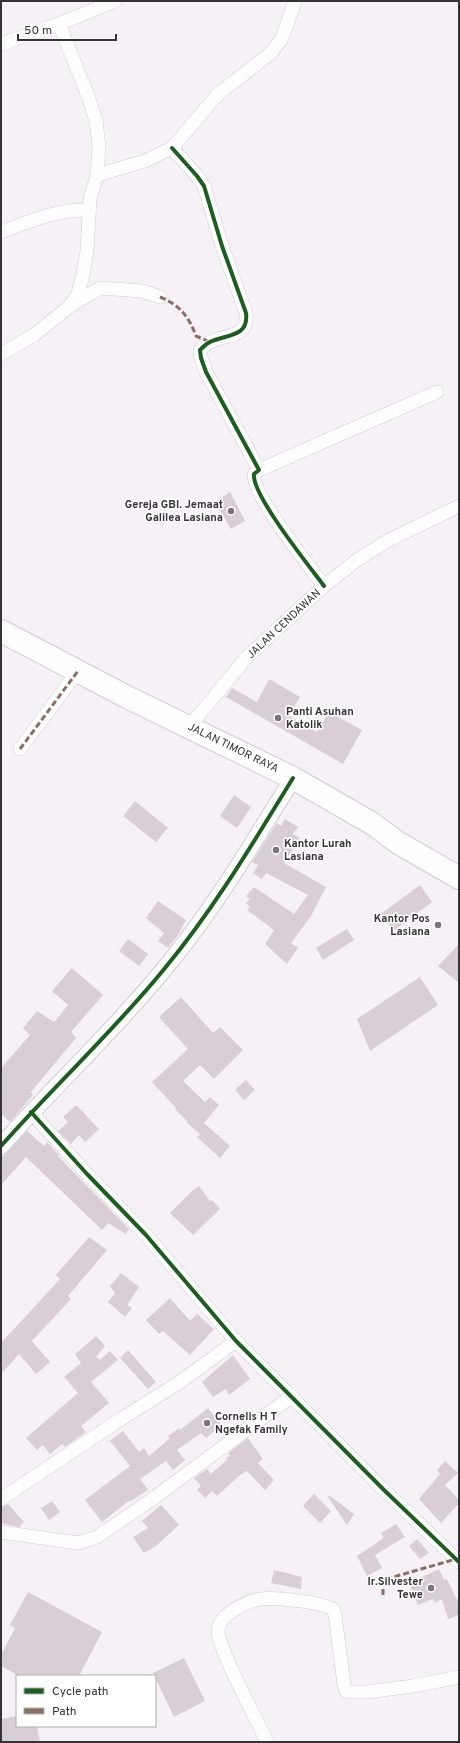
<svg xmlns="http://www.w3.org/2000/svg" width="460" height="1743" font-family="Overpass,sans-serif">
<rect width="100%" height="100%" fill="#f6f1f7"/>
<path fill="#d9ced5" d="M230,492L245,521L231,529L215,502Z
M269,679L300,697L289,716L317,732L329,712L362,730L343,764L226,697L232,688L257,702Z
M234,795L251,807L237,828L220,816Z
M135,801L168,828L156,842L123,816Z
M285,819L298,827L293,834L300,838L284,863L326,887L311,916L291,943L298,948L287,964L265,944L274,930L247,910L250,907L246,903L250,899L246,896L254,887L294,914L308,895L266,873L262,879L253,873L258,865L252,862L277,823L281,826Z
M420,885L432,902L395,930L378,916Z
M158,901L186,920L178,935L168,948L158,941L164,933L146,918Z
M347,929L354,940L323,960L316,948Z
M128,939L148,954L139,966L119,951Z
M459,944V983L438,966Z
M72,968L103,995L71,1032L76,1038L31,1092L33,1095L10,1122L1,1114V1068L30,1035L23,1028L37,1011L54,1022L68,1005L52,991Z
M420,977L438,1005L370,1051L357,1019Z
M181,997L213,1033L220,1027L243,1050L214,1079L200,1065L183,1081L205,1102L210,1097L219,1105L204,1123L230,1146L220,1158L197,1137L200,1134L187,1123L188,1122L175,1109L176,1108L152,1082L188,1049L159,1017Z
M246,1080L255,1090L244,1100L235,1090Z
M76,1105L99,1129L85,1142L79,1135L71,1144L58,1131L68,1122L63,1117Z
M27,1131L44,1146L47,1142L59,1155L58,1156L129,1229L126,1234L108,1223L102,1230L26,1157L1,1185V1158Z
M199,1186L210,1201L212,1200L220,1209L193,1235L170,1213L192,1191Z
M89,1237L107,1250L68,1296L71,1299L32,1341L50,1362L36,1374L19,1354L1,1374V1343L60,1279L56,1275Z
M121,1273L139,1287L127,1305L132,1308L125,1317L108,1302L115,1293L110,1286Z
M170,1298L190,1321L197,1314L214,1329L190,1355L163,1331L159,1334L146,1320Z
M96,1336L105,1346L96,1357L100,1360L110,1351L118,1360L91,1382L109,1403L81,1426L86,1432L65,1447L62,1444L50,1454L43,1445L37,1450L26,1438L78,1393L64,1377L81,1363L75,1354Z
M128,1350L156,1382L148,1389L120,1358Z
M233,1355L250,1379L229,1395L226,1389L213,1397L202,1382Z
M208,1408L222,1425L206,1438L201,1433L177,1450L185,1460L173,1470L166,1461L140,1479L148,1490L131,1501L130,1500L102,1522L85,1500L130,1466L110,1441L123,1431L139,1452L144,1448L149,1456L170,1438L168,1436L179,1428L180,1430Z
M248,1438L263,1459L258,1463L274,1480L265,1490L247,1471L240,1475L217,1496L212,1491L205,1498L197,1490L201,1486L194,1478L207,1469L211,1474L227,1460L226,1458L230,1456L228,1453Z
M445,1461L458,1473L445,1485L459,1500V1503L441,1523L419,1499L440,1474L437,1470Z
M314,1494L331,1511L320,1523L303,1506Z
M329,1495L354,1514L347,1525L328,1497Z
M52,1501L60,1512L49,1520L41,1508Z
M8,1504L24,1522L19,1527L4,1524L1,1521V1507Z
M161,1505L179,1525L156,1546L144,1553L133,1537L148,1528L142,1521Z
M396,1524L405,1537L375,1555L382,1568L367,1576L357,1556L384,1538L381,1533Z
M417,1539L429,1553L420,1559L409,1546Z
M439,1569L444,1580L447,1579L457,1600L459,1599V1615L448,1619L442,1599L435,1603L433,1599L418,1605L409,1583Z
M274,1570L302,1577L301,1589L271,1583Z
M28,1592L102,1632L79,1676H19L1,1666V1655L15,1628L10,1625Z
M184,1658L205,1701L174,1717L153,1673Z
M17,1716V1726H37L40,1742H1V1719Z"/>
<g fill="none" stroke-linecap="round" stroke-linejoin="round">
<defs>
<path id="minor" d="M1,44L59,24L115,1
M172,148L197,176L204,186L222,246L246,313C249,338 226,334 210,342C207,343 203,347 200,350L201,358L206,372L259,470L254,474C251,494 310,567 324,586
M97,175L145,161L172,148L218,94L271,53L282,38L295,1
M1,232C30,221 57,209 89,210
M72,305L100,288L142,291L160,297
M1,354L34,335L70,306L78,294L83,275L87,251L90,199L97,175L99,146L96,121L88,96L59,24
M259,470L437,392
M189,727L247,657L324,586L357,560L389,540L459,506
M20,749L78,671
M31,1112L87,1174L146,1235L236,1341L384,1490L459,1562
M1,1499L121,1419L180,1382L236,1341
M1,1532L78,1543L97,1537L151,1500L292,1396
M267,1742C258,1722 217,1647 218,1630C219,1615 247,1601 260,1599C276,1597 319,1602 333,1609L335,1614L344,1685L346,1691L348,1692H367L413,1686L459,1677"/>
<path id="tertiary" d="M1,1146C54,1086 114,1031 165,968C214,909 253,843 293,778"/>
<path id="trunk" d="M1,631L127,697L293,778L373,824L397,842L459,878"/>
</defs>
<use href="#minor" stroke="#d0cdd1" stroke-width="14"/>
<use href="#tertiary" stroke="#d0cdd1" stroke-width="18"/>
<use href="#trunk" stroke="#d0cdd1" stroke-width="24"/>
<use href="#minor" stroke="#fefdfe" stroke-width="13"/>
<use href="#tertiary" stroke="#fefdfe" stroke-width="16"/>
<use href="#trunk" stroke="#fefdfe" stroke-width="22"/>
<path stroke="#8d6e63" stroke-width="3" stroke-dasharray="6 3" stroke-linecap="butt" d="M160,297C180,305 189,317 196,336L210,342
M20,749L78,671
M383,1595V1580L456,1559"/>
<defs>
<path id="cycleway" d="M172,148L197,176L204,186L222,246L246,313C249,338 226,334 210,342C207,343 203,347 200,350L201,358L206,372L259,470L254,474C251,494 310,567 324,586
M31,1112L87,1174L146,1235L236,1341L384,1490L459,1562
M1,1146C54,1086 114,1031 165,968C214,909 253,843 293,778"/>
</defs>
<use href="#cycleway" stroke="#fff" stroke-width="6"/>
<use href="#cycleway" stroke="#1b5e20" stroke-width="4"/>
</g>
<g fill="#79757a" stroke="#fff" stroke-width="1.5">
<circle cx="231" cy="511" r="4"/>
<circle cx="278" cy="718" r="4"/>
<circle cx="276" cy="850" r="4"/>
<circle cx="438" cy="925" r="4"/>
<circle cx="207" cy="1423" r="4"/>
<circle cx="431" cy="1588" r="4"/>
</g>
<g text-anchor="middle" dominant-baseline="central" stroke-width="3" stroke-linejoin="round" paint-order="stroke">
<g font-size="11" font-weight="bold" fill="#363237" stroke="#fff" text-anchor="end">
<text x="223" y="505">Gereja GBI. Jemaat<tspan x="223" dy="13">Galilea Lasiana</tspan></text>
<text x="286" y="712" text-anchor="start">Panti Asuhan<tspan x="286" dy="13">Katolik</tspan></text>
<text x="284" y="844" text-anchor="start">Kantor Lurah<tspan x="284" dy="13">Lasiana</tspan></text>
<text x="430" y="919">Kantor Pos<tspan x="430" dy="13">Lasiana</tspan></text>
<text x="215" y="1417" text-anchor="start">Cornelis H T<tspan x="215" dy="13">Ngefak Family</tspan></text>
<text x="423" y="1582">Ir.Silvester<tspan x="423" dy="13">Tewe</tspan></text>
</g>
<g font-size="11" fill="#363237" stroke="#fff">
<text transform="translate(284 624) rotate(-43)">JALAN CENDAWAN</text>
<text transform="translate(233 748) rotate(26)">JALAN TIMOR RAYA</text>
</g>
</g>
<rect width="460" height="1743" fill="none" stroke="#363237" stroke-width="4"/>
<rect x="16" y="1675" width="140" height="52" fill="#ffffff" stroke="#afadaf"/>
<rect x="24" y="1688" width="20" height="6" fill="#1b5e20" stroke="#afadaf"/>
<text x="52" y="1695" font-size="12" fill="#363237">Cycle path</text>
<rect x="24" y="1708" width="20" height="6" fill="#8d6e63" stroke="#afadaf"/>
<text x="52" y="1715" font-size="12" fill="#363237">Path</text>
<path d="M18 34v6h98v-6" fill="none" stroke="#363237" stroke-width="2"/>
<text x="24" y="34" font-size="12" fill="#363237" stroke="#ffffff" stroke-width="3" paint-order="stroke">50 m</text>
</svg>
